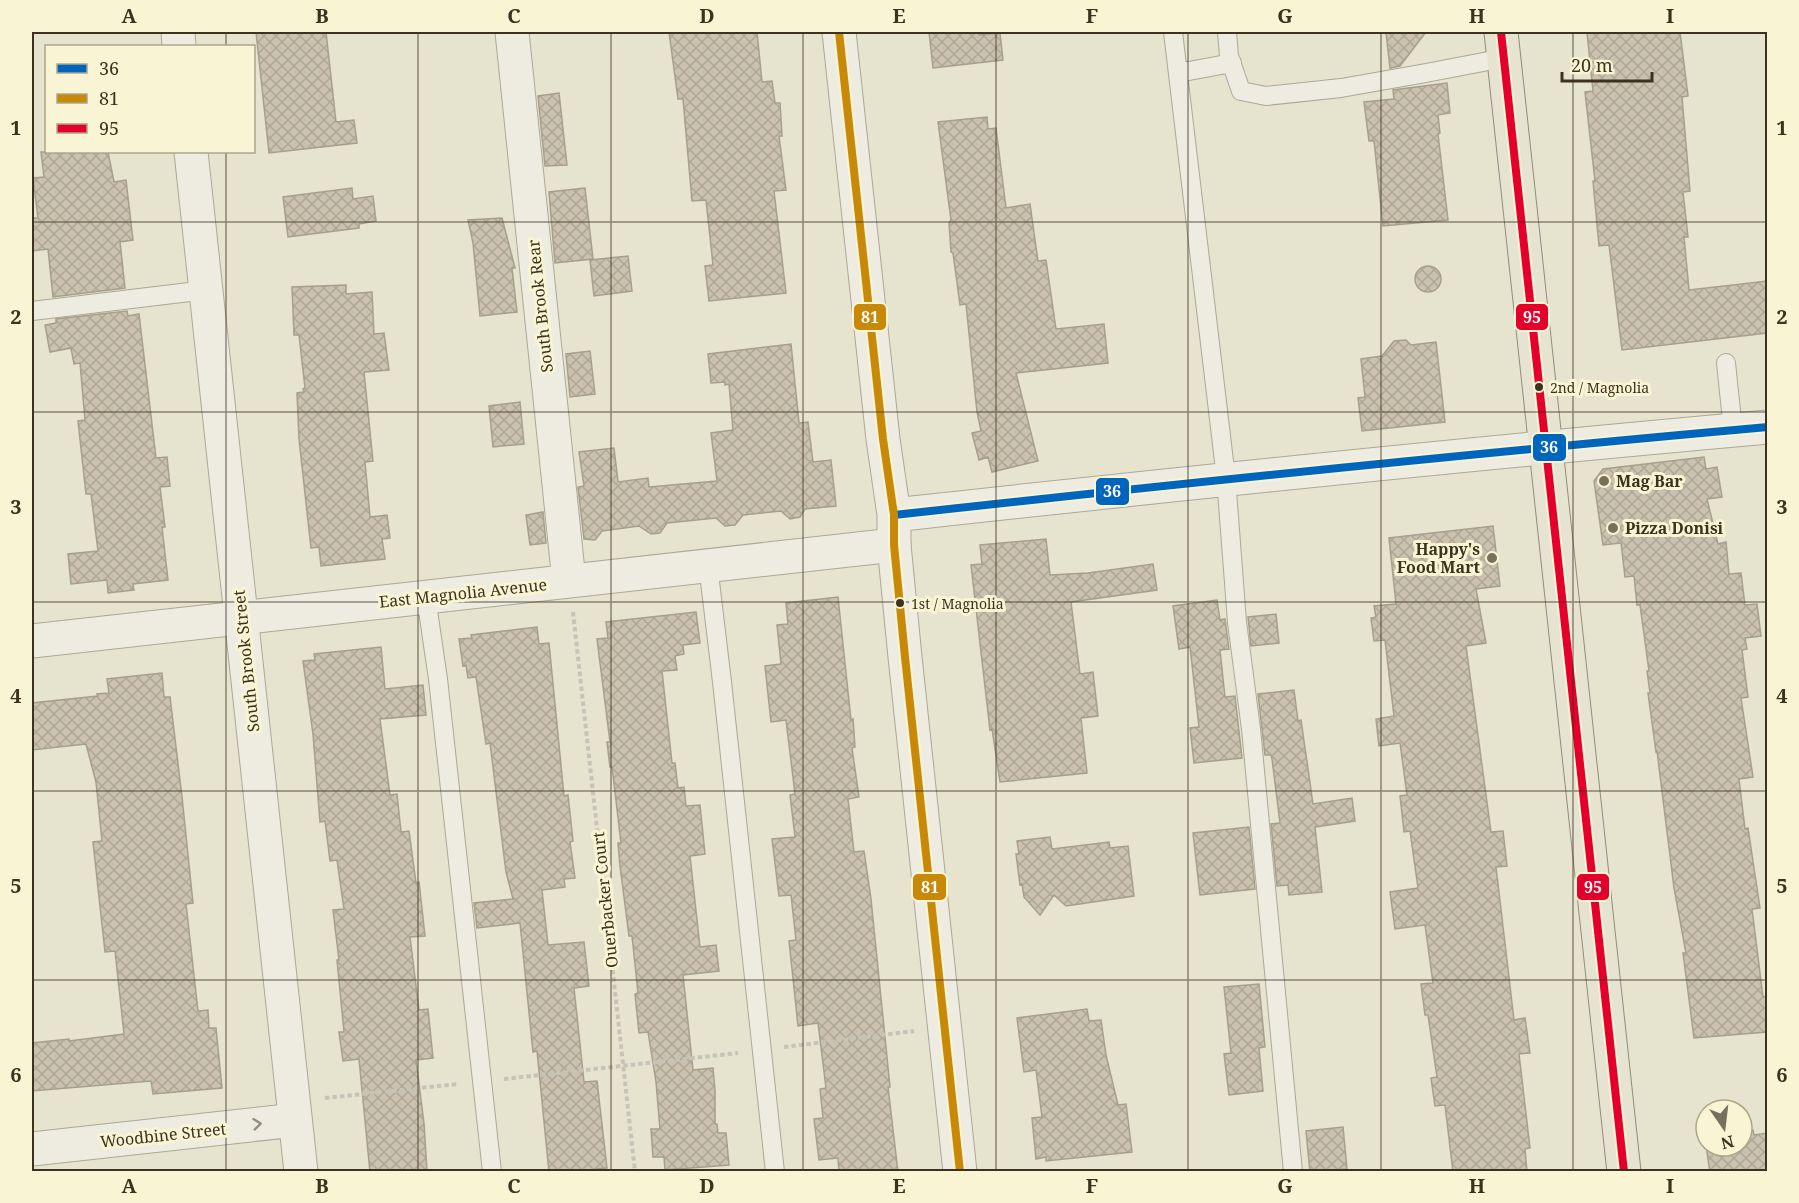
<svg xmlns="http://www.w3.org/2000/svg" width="1799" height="1203" font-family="'Noto Serif',serif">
<defs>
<pattern id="building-cross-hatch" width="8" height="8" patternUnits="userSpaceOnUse" patternTransform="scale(1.5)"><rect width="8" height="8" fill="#cac2ae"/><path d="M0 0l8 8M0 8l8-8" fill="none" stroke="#aea795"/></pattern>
</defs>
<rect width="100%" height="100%" fill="#e6e3ce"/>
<path fill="url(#building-cross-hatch)" stroke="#a79f8d" stroke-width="1.5" d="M256,32H326L336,122L354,120L357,143L269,153Z
M669,32H757L762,82L772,81L775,103H780L782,136H779L786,190L774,191L786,293L709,301L705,266L713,265L706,200L692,201L683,99H678Z
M929,32H979V35L1000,33L1003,60L933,68Z
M1386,32H1426L1400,66L1390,68Z
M1587,32H1680L1688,96L1682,97L1690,191L1683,192L1688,237H1684L1689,290L1767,281V333L1622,350L1609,245L1599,246L1593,181H1595L1585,92L1593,91Z
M1447,83L1450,113L1438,115L1440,133L1438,134L1448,220L1383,226L1374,141H1369L1364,102L1394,99L1393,90Z
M559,93L567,165L545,166L538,96Z
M987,117L988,129L996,128L1006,208L1030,204L1038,261L1046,260L1056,329L1104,324L1108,363L1016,373L1038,461L992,472L988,457L979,460L972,433L981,431L977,412L966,304L960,305L953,253L951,252L949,223L951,220L938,122Z
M41,152H108L114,182L126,180L133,240L120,242L125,288L53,297L48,249L32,251V218H38L33,178L44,177Z
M352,188L353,199L373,196L376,221L359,224V228L288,237L283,197Z
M585,188L593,259L555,263L549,192Z
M502,218L515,268H512L517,312L480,316L473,243L468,220Z
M628,256L632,291L594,296L590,260Z
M1415 279a13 13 0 1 1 26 0a13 13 0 1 1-26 0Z
M346,285V294L372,292L374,334L384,333L389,370L364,372L373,461L365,462L370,517L387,515L390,538L382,539L385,559L321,566L319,547L311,548L299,439L297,393L304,392L303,389L305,388L299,335H294L292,287Z
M127,311L128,316L139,314L156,458L167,457L170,486L160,487L165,527H162L168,580L133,584L134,590L108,593L107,580L71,584L68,554L98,551L91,494H86L78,421L85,420L80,363L74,364L71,348L50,352L45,325L56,323V319Z
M1406,340L1411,345L1436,342L1445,422L1362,431L1358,398L1365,397L1361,359L1382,356L1394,341Z
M791,344L799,423L808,422L813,462L831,460L836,506L805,509L800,517L790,519L781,511L743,515L735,525L725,526L716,518L667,523L660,533L651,534L639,526L602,531L595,540L584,539L578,487L584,486L579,452L614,448L618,482L648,478L649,487L717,481L711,433L733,430L729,384L725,385V382L711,383L708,354Z
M590,351L595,394L570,397L566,354Z
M520,402L524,444L493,447L489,406Z
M1704,457L1706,469L1717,467L1722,497L1707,499L1718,544L1726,542L1729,574L1741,573L1745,605L1757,604L1761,636L1745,638L1747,649L1742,650L1748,697L1741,698L1753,777L1739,779L1745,829L1748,828L1760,908L1752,909L1763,997L1767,996V1032L1694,1038L1683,953H1686L1674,888L1657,751L1656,752L1648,693H1650L1647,671H1649L1640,605H1637L1634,576L1625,577L1621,543L1603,545L1594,481L1603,469Z
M543,512L546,543L530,545L526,515Z
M1493,526L1500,586L1476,589L1486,643L1466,646L1491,832L1503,831L1507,866L1496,867L1514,1020L1525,1018L1530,1053L1519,1054L1530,1148L1525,1149L1527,1172H1453L1445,1105L1435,1106L1431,1078L1437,1077L1428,1015H1425L1421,984L1433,983L1425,925L1395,929L1390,892L1418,888L1410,831L1404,832L1400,796L1407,795L1400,743L1379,746L1376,719L1394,716L1385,640L1374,641L1371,618L1376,617L1374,606L1396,604L1389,538Z
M1046,539L1050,575L1088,573L1153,564L1157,590L1071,602L1080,674L1093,672L1098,716L1081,718L1087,773L1000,782L992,729L990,730L971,565L982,564L980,545Z
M838,597L851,720L853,719L855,747L852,748L859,797L848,799L854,852L864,851L871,899L890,1087H888L898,1172H839L838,1158L819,1160L814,1119L823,1118L820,1089L826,1088L818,1023L798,1026L789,941L796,940L791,895L779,896L772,839L795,837L790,795L795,794L786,720L771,722L765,666L781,664L777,625L788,624L786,603Z
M1217,600L1220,620L1225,619L1229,649L1220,650L1225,697L1235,696L1242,758L1194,763L1190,728L1199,727L1190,647L1179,649L1173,606Z
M696,612L700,643L683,645L684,654L675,656L677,670L662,671L672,763H675L678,788L684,787L686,806L700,805L705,854L690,856L700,947L716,945L719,971L683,975L693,1070L713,1068L715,1090V1124H717L718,1133H726L729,1165L665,1170L664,1157H653L651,1129H660L656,1082L648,1032L639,1033L635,994L638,993L632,936H629L620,866L618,843H621L612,767H610L607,742H610L597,639L608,638L606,622Z
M1276,614L1279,643L1251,646L1248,617Z
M537,627L539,644L549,643L564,796L568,795L573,841L570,842L575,878L564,879L565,887L542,890L548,945L584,942L589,986L574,988L584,1082L597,1081L607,1168L596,1169V1172H549L537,1051L533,1052L520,923L477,928L474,903L513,899L506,872L490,743L486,744L476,677L468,678L466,665L463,666L459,639L472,638L471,635Z
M381,647L385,689L423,685L426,715L380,719L390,795L397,794L401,832L409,831L416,883L419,882L425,936L410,937L419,1010L428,1009L433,1058L416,1060L424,1123L427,1172H370L359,1059L343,1061L339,1032H344L337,960H339L333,910L344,909L337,860L330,861L325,821L320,822L313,734L303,661L315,660L314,654Z
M162,673L164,697H170L182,797L193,903L186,904L198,1011L208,1010L209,1028H216L222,1088L153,1094L151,1081L32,1091V1043L69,1039V1041L124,1034L115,951L105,952L93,842L102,841L96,782L86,744L32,750V703L98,696L97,694L109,693L107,679Z
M1294,690L1298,721L1301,720L1313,804L1352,798L1355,821L1315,827L1322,892L1289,895L1288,885L1277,886L1271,824L1280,823L1272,759L1271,755H1265L1258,694Z
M1249,827L1255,889L1200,895L1193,833Z
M1050,837L1052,849L1109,842L1110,848L1128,846L1134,896L1066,906L1054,895L1040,915L1024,897L1022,884L1020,885L1016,854H1019L1017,841Z
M1259,984L1265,1047L1259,1048L1263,1091L1229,1095L1224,1054L1231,1053L1224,987Z
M1087,1009L1089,1021L1101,1020L1106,1055L1118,1105L1126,1104L1132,1152L1046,1161V1157L1036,1159L1032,1118L1042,1117L1036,1070L1024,1072L1017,1018Z
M1343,1127L1347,1169L1310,1172L1306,1131Z
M1753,1130L1754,1135L1767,1133V1172H1710L1706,1146H1742V1131Z"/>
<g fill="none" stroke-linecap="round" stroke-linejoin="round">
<defs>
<path id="service" d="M1173,32L1226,478L1237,622L1251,729L1293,1172
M1227,32L1229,56L1241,91L1266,96L1341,88L1426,73L1504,58
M1178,73L1232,63
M32,311L206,290
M1726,363L1733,430
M708,565L722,682L775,1172
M426,597L438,679L492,1172"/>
<path id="minor" d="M512,32L569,581
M32,641L894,545
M32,1149L295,1120"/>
<path id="tertiary" d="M178,32L179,46
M839,32L883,439L894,515V545L905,657L960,1172
M191,152L301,1172
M894,515C1185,483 1476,453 1768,427"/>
<path id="primary" d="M1501,32L1624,1172"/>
</defs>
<use href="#service" stroke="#aca897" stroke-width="20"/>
<use href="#minor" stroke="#aca897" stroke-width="35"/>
<use href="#tertiary" stroke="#aca897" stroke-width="35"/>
<use href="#primary" stroke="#918d7e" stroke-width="35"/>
<path stroke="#c7c4b7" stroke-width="4" stroke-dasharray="4.5 3" stroke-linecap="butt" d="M573,612L635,1172
M784,1047L914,1031
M504,1079L738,1053
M325,1098L458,1084"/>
<use href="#service" stroke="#eeece0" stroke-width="18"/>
<use href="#minor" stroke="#eeece0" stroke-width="33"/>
<use href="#tertiary" stroke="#eeece0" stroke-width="33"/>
<use href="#primary" stroke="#e6e4d1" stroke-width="33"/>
<defs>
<path id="bus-1" d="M894,515C1185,483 1476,453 1768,427"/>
<path id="bus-2" d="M839,32L883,439L894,515V545L905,657L960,1172"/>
<path id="bus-3" d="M1501,32L1624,1172"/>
</defs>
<use href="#bus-1" stroke="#f8f4d4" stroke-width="12"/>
<use href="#bus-2" stroke="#f8f4d4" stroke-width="12"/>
<use href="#bus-3" stroke="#f8f4d4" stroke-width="12"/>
<use href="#bus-1" stroke="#0065bd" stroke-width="8"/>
<use href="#bus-2" stroke="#c88908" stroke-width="8"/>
<use href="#bus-3" stroke="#e4002b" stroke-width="8"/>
</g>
<defs><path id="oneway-chevron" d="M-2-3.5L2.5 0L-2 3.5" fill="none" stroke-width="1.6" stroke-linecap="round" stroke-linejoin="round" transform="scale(1.5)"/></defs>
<use stroke="#958f7f" href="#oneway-chevron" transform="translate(257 1124) rotate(-6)"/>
<path fill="none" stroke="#3c321e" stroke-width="1.5" stroke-opacity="0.55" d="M226,32V46M418,32V1172M611,32V1172M803,32V1172M996,32V1172M1188,32V1172M1381,32V1172M1573,32V1172M226,152V1172M32,222H1768M32,412H1768M32,602H1768M32,791H1768M32,980H1768"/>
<g fill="#3c321e" stroke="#f8f4d4" stroke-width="2">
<circle cx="1539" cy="387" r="5"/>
<circle cx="900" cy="603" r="5"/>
</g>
<g fill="#78705c" stroke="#f8f4d4" stroke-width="2">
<circle cx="1604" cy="481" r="6"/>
<circle cx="1613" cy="528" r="6"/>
<circle cx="1492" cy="558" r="6"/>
</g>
<g text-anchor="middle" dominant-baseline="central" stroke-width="6" stroke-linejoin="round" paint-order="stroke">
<g font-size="14" fill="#3c321e" stroke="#f8f4d4" text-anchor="start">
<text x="1550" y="387">2nd / Magnolia</text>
<text x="911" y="603">1st / Magnolia</text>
</g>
<g font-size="16" fill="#3c321e" stroke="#f8f4d4">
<text transform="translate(540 306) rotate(-96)">South Brook Rear</text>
<text transform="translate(463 593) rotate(-6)">East Magnolia Avenue</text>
<text transform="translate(246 661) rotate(-96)">South Brook Street</text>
<text transform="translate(605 900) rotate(-96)">Ouerbacker Court</text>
<text transform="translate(163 1135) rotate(-6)">Woodbine Street</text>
</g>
<g font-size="16" font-weight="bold" fill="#3c321e" stroke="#f8f4d4" text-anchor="start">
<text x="1616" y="481">Mag Bar</text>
<text x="1625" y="528">Pizza Donisi</text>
<text x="1480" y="549" text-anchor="end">Happy's<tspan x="1480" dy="18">Food Mart</tspan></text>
</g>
</g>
<g stroke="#f8f4d4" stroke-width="2">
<rect x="853" y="303" width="34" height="28" rx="6" fill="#c88908"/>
<rect x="1515" y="303" width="34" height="28" rx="6" fill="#e4002b"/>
<rect x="1532" y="433" width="35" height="29" rx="6" fill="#0065bd"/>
<rect x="1095" y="477" width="35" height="29" rx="6" fill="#0065bd"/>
<rect x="912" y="873" width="35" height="28" rx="6" fill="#c88908"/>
<rect x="1576" y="873" width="34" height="28" rx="6" fill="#e4002b"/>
</g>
<g font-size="16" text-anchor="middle" font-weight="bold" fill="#fff">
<text x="870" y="323">81</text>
<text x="1532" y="323">95</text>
<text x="1549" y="453">36</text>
<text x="1112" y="497">36</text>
<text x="930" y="893">81</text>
<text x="1593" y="893">95</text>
</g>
<rect width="1799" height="1203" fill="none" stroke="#f8f4d4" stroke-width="66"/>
<rect x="45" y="45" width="210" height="108" fill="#f8f4d4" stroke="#ada68b" stroke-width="1.5"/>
<rect x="57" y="64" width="30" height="9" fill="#0065bd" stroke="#ada68b" stroke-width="1.5"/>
<text x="99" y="75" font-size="18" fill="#3c321e">36</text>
<rect x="57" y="94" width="30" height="9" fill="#c88908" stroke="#ada68b" stroke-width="1.5"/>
<text x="99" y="105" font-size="18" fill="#3c321e">81</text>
<rect x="57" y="124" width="30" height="9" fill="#e4002b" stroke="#ada68b" stroke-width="1.5"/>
<text x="99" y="135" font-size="18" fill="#3c321e">95</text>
<g transform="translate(1724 1128) rotate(166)"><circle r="28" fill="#f8f4d4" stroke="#ada68b" stroke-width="1.5"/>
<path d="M0-4.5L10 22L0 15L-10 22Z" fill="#78705c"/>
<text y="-9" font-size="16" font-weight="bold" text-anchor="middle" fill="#3c321e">N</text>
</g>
<path d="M1562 72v9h90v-9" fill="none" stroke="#3c321e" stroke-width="3"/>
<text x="1571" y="72" font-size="18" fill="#3c321e" stroke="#f8f4d4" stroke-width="4.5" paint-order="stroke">20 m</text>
<rect x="33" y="33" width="1733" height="1137" fill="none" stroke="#3c321e" stroke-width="2"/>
<g font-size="20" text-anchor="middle" font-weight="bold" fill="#3c321e">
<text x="129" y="23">A</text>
<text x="322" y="23">B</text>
<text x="514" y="23">C</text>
<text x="707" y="23">D</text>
<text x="899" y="23">E</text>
<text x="1092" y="23">F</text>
<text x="1285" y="23">G</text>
<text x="1477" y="23">H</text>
<text x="1670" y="23">I</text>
<text x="16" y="135">1</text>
<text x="1782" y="135">1</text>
<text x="16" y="324">2</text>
<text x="1782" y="324">2</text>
<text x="16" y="514">3</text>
<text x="1782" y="514">3</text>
<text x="16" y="703">4</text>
<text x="1782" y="703">4</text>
<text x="16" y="893">5</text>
<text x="1782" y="893">5</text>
<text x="16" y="1082">6</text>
<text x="1782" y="1082">6</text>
<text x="129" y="1193">A</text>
<text x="322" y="1193">B</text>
<text x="514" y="1193">C</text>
<text x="707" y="1193">D</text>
<text x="899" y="1193">E</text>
<text x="1092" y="1193">F</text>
<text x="1285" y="1193">G</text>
<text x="1477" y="1193">H</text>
<text x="1670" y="1193">I</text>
</g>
</svg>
